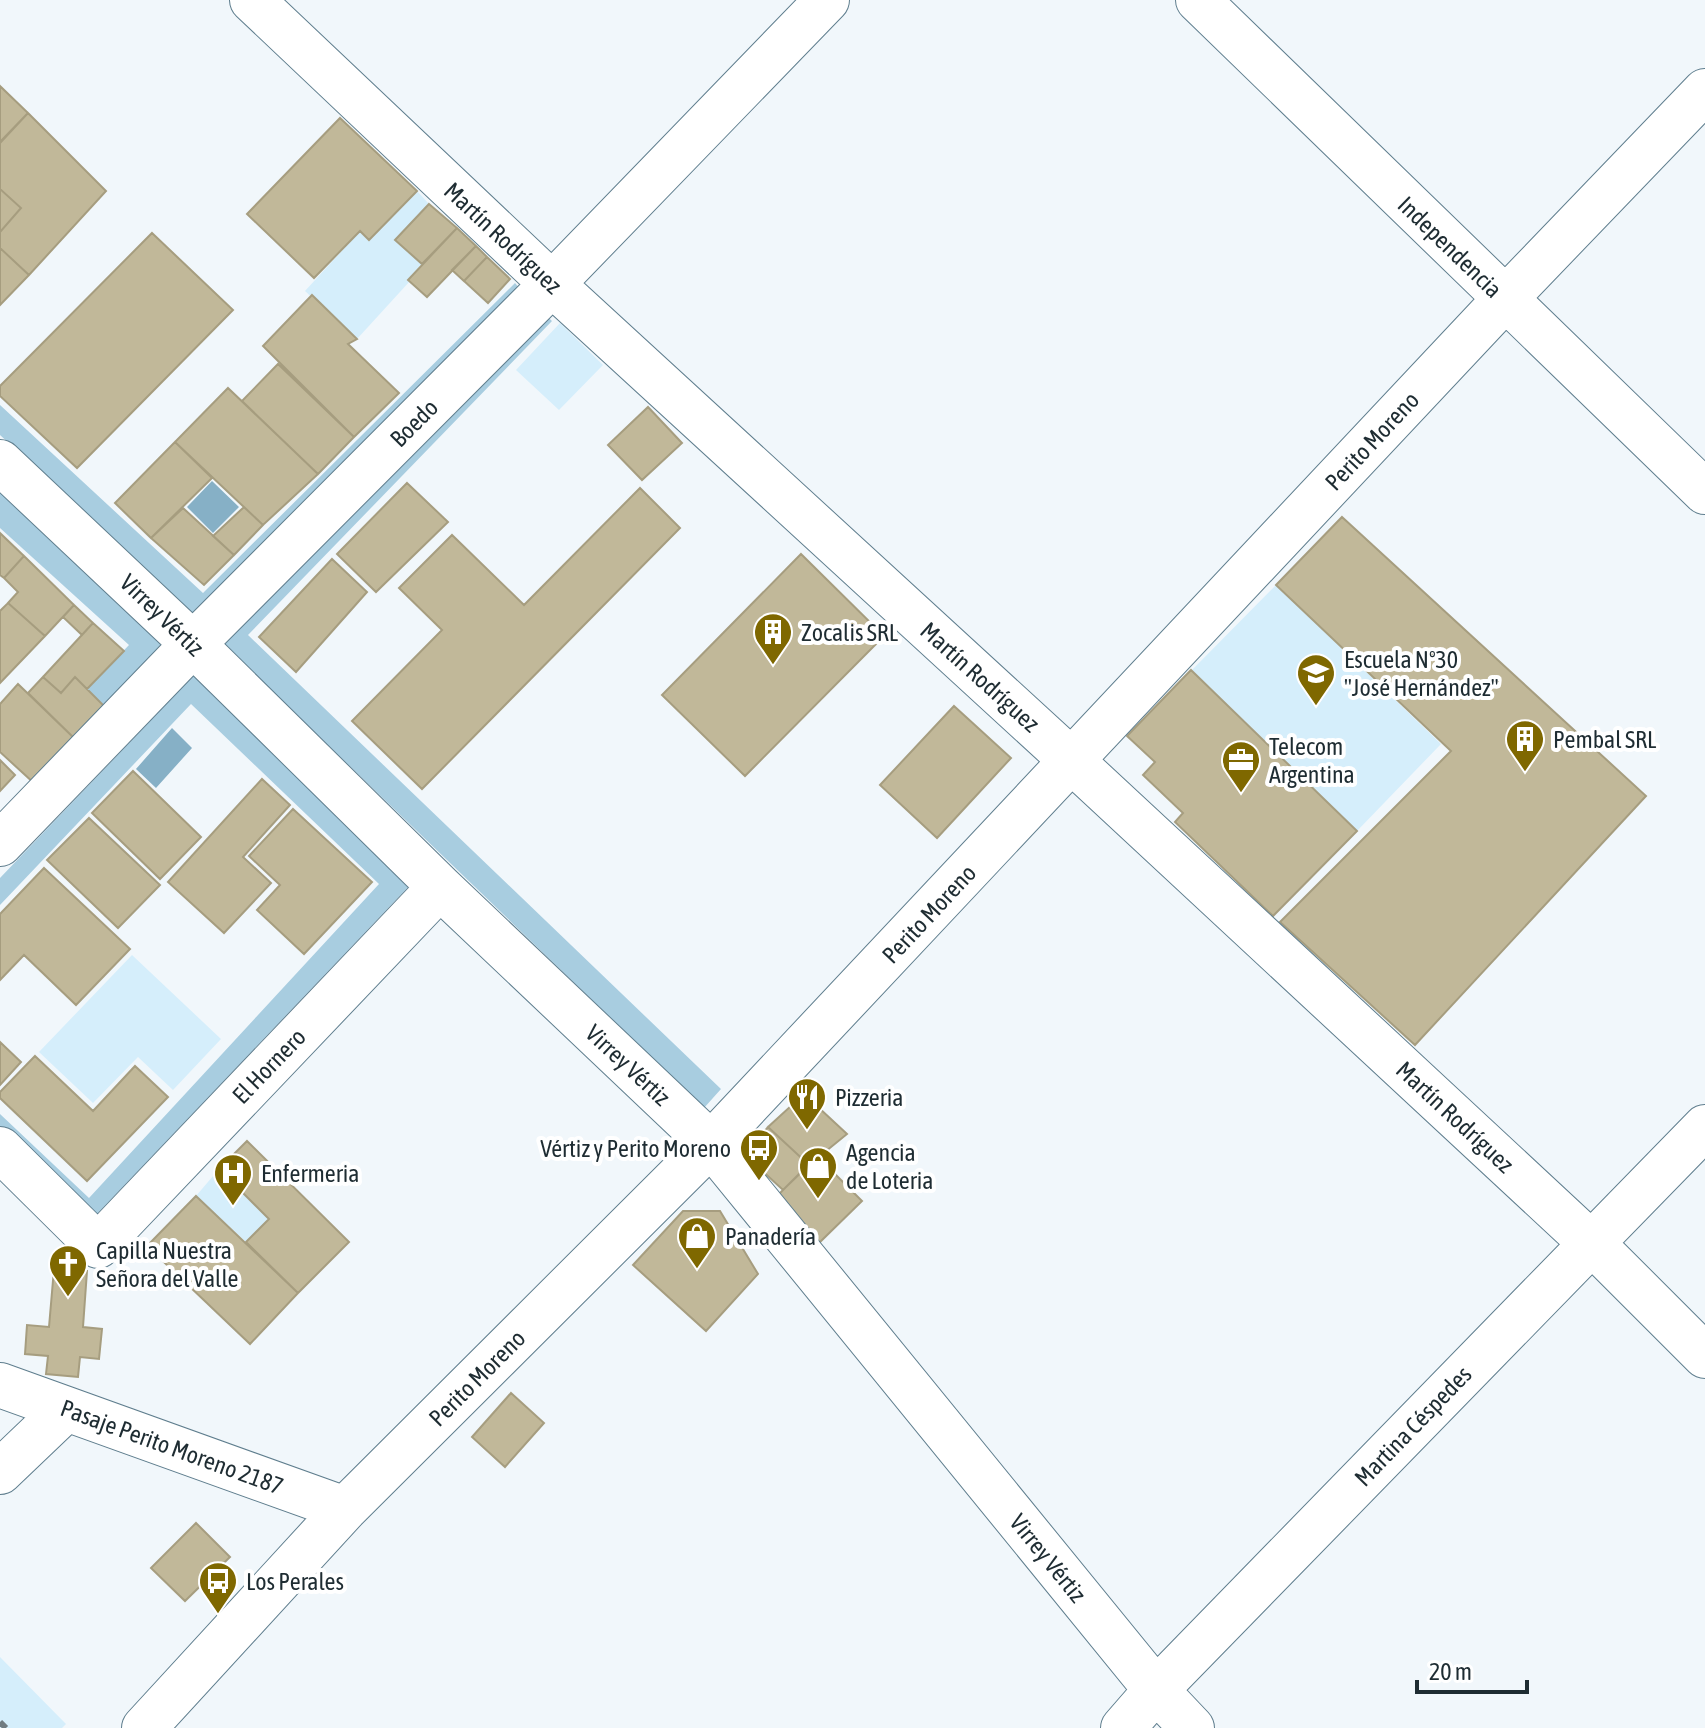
<svg xmlns="http://www.w3.org/2000/svg" width="1705" height="1728" font-family="'Asap Condensed',sans-serif">
<rect width="100%" height="100%" fill="#f1f7fb"/>
<path fill="#d5eefb" d="M417,191L429,204L396,240L422,264L408,279L410,281L357,339L305,291L360,231L369,240Z
M560,323L603,365L559,410L516,370Z
M1276,585L1441,744L1357,831L1192,670Z
M132,955L221,1039L173,1090L138,1057L93,1103L39,1052Z
M219,1169L269,1219L246,1242L196,1196Z
M0,1657L66,1724L62,1728H0Z"/>
<path fill="#a8cde0" d="M515,283L520,289L199,619L0,435V405L203,593Z
M542,312L552,321L248,635L721,1089L704,1108L221,642Z
M0,489L170,650L106,708L87,689L129,645L0,528Z
M196,673L413,882L96,1215L0,1126V1114L89,1198L379,884L191,704L0,905V878Z"/>
<path fill="#86b0c6" d="M212,481L239,507L213,533L187,507Z
M172,728L192,748L156,788L136,769Z"/>
<path fill="#c1b899" stroke="#a69d7f" stroke-width="2" d="M0,86L28,113L0,142Z
M28,113L106,191L29,275L0,248V232L21,208L0,189V143Z
M340,118L417,191L369,240L360,231L314,278L247,214Z
M0,189L21,208L0,232Z
M429,204L457,228L422,264L395,240Z
M457,228L476,246L427,297L408,280Z
M152,233L233,310L77,468L0,396V386Z
M476,246L487,257L464,281L452,270Z
M0,248L29,275L0,305Z
M487,257L510,279L488,303L464,281Z
M312,295L357,339L348,344L399,393L354,437L263,346Z
M278,364L354,437L318,474L242,401Z
M228,388L318,474L263,525L175,442Z
M648,407L682,443L642,480L608,445Z
M175,442L212,478L151,538L115,503Z
M407,483L448,522L376,592L337,554Z
M640,488L680,528L422,789L352,721L442,630L399,588L452,535L524,605Z
M244,507L263,525L234,555L213,536Z
M183,508L234,555L204,585L151,538Z
M1342,517L1646,796L1415,1045L1280,922L1451,751L1276,585Z
M0,533L24,556L4,578L0,575Z
M801,554L884,636L745,776L662,695Z
M24,556L74,605L45,636L8,603L18,592L4,578Z
M332,559L367,592L296,672L259,637Z
M8,603L45,636L0,683V611Z
M74,605L93,623L82,635L63,617Z
M93,623L124,651L87,689L75,677L61,693L43,677Z
M1191,670L1357,831L1273,916L1175,822L1183,813L1143,775L1155,762L1127,736Z
M43,677L61,693L75,677L106,708L76,740L28,693Z
M18,684L76,740L35,784L0,752V704Z
M954,706L1011,758L937,838L880,785Z
M0,760L15,775L0,791Z
M133,771L201,837L160,879L92,813Z
M262,779L290,805L243,857L271,883L224,933L168,882Z
M293,809L372,882L304,954L257,910L280,885L249,856Z
M89,818L160,885L118,928L47,860Z
M44,868L130,949L76,1005L24,955L0,980V914Z
M0,1042L21,1062L0,1085Z
M35,1056L93,1111L135,1066L168,1097L87,1181L0,1098V1092Z
M804,1094L847,1134L809,1165L768,1127Z
M768,1127L809,1165L783,1190L756,1165L758,1139Z
M247,1141L349,1242L298,1293L246,1242L269,1219L219,1169Z
M817,1156L862,1201L819,1243L775,1198Z
M196,1196L298,1293L250,1344L147,1246Z
M683,1211H720L758,1274L706,1331L633,1265Z
M54,1269L87,1271L83,1327L102,1329L99,1359L80,1357L78,1377L46,1374L48,1356L25,1354L27,1325L49,1327Z
M511,1393L544,1423L505,1467L472,1437Z
M196,1523L230,1557L185,1601L151,1568Z"/>
<g fill="none" stroke-linecap="round" stroke-linejoin="round">
<defs>
<path id="minor" d="M252,0L552,284L1073,762L1608,1259L1705,1356
M1198,0L1705,492
M0,462L193,644L440,887L711,1144L1156,1690L1192,1728
M0,844L193,644L552,284L827,0
M0,1149L98,1246L440,887
M0,1385L345,1509
M0,1472L66,1409
M144,1728L345,1509L711,1144L1504,300L1705,91
M1123,1728L1156,1690L1705,1127"/>
</defs>
<use href="#minor" stroke="#5f7e8e" stroke-width="46"/>
<use href="#minor" stroke="#fff" stroke-width="44"/>
<path stroke="#717c81" stroke-width="6" stroke-dasharray="16 8" stroke-linecap="butt" d="M0,1722L6,1728"/>
</g>
<defs>
<symbol id="building-pin" viewBox="-11 -11 22 30"><path d="M0 17L-7.5 6A9.5 9.5 0 1 1 7.5 6Z" fill="#7f6800" stroke="#fff"/><path d="M-4-6H4V6H1V3H-1V6H-4ZM-2.5-4.3h1.7v1.8h-1.7ZM.8-4.3h1.7v1.8H.8ZM-2.5-1h1.7V.8h-1.7ZM.8-1h1.7V.8H.8Z" fill="#fff"/></symbol>
<symbol id="school-pin" viewBox="-11 -11 22 30"><path d="M0 17L-7.5 6A9.5 9.5 0 1 1 7.5 6Z" fill="#7f6800" stroke="#fff"/><path d="M0-5L7-2L0 1L-7-2ZM-4 1L0 2.5L4 1V4Q0 6-4 4Z" fill="#fff"/></symbol>
<symbol id="office-pin" viewBox="-11 -11 22 30"><path d="M0 17L-7.5 6A9.5 9.5 0 1 1 7.5 6Z" fill="#7f6800" stroke="#fff"/><path d="M-6-3h4V-5.5h4V-3h4V5H-6ZM-1-4.5V-3h2v-1.5ZM-6 0V1H6V0Z" fill="#fff"/></symbol>
<symbol id="restaurant-pin" viewBox="-11 -11 22 30"><path d="M0 17L-7.5 6A9.5 9.5 0 1 1 7.5 6Z" fill="#7f6800" stroke="#fff"/><path d="M-5-6h1v4h1v-4h1v4h1v-4h1v5L-1.5 .5V6h-2V.5L-5-1ZM5-6V6H3V1.5H1.5Q1.5-4 5-6Z" fill="#fff"/></symbol>
<symbol id="bus-pin" viewBox="-11 -11 22 30"><path d="M0 17L-7.5 6A9.5 9.5 0 1 1 7.5 6Z" fill="#7f6800" stroke="#fff"/><path d="M-5-6H5V4H4V6H2V4H-2V6H-4V4H-5ZM-3.5-4V0h7V-4ZM-3.5 1.2v1.5H-2V1.2ZM2 1.2v1.5H3.5V1.2Z" fill="#fff"/></symbol>
<symbol id="shop-pin" viewBox="-11 -11 22 30"><path d="M0 17L-7.5 6A9.5 9.5 0 1 1 7.5 6Z" fill="#7f6800" stroke="#fff"/><path d="M-5-2.5h2.3a2.7 3.5 0 0 1 5.4 0H5L5.5 6h-11ZM-1.5-2.5h3a1.5 2.3 0 0 0-3 0Z" fill="#fff"/></symbol>
<symbol id="hospital-pin" viewBox="-11 -11 22 30"><path d="M0 17L-7.5 6A9.5 9.5 0 1 1 7.5 6Z" fill="#7f6800" stroke="#fff"/><path d="M-5-5h3v3.5h4V-5h3V5h-3V1.5h-4V5h-3Z" fill="#fff"/></symbol>
<symbol id="church-pin" viewBox="-11 -11 22 30"><path d="M0 17L-7.5 6A9.5 9.5 0 1 1 7.5 6Z" fill="#7f6800" stroke="#fff"/><path d="M-1.2-6h2.4v3.5h3.3v2.4h-3.3V6h-2.4V-.1h-3.3v-2.4h3.3Z" fill="#fff"/></symbol>
</defs>
<g fill-rule="evenodd">
<use href="#building-pin" x="751" y="610" width="44" height="60"/>
<use href="#school-pin" x="1294" y="651" width="44" height="60"/>
<use href="#building-pin" x="1503" y="717" width="44" height="60"/>
<use href="#office-pin" x="1219" y="738" width="44" height="60"/>
<use href="#restaurant-pin" x="785" y="1075" width="44" height="60"/>
<use href="#bus-pin" x="737" y="1126" width="44" height="60"/>
<use href="#shop-pin" x="796" y="1144" width="44" height="60"/>
<use href="#hospital-pin" x="211" y="1151" width="44" height="60"/>
<use href="#shop-pin" x="675" y="1214" width="44" height="60"/>
<use href="#church-pin" x="46" y="1242" width="44" height="60"/>
<use href="#bus-pin" x="196" y="1559" width="44" height="60"/>
</g>
<g text-anchor="middle" dominant-baseline="central" stroke-width="8" stroke-linejoin="round" paint-order="stroke">
<g font-size="24" fill="#1e2c32" stroke="#fff">
<text transform="translate(503 238) rotate(43)">Martín Rodríguez</text>
<text transform="translate(1450 247) rotate(44)">Independencia</text>
<text transform="translate(414 423) rotate(-45)">Boedo</text>
<text transform="translate(1372 441) rotate(-47)">Perito Moreno</text>
<text transform="translate(162 615) rotate(44)">Virrey Vértiz</text>
<text transform="translate(980 677) rotate(42)">Martín Rodríguez</text>
<text transform="translate(929 914) rotate(-47)">Perito Moreno</text>
<text transform="translate(628 1065) rotate(43)">Virrey Vértiz</text>
<text transform="translate(269 1066) rotate(-46)">El Hornero</text>
<text transform="translate(1455 1117) rotate(43)">Martín Rodríguez</text>
<text transform="translate(477 1378) rotate(-45)">Perito Moreno</text>
<text transform="translate(1413 1426) rotate(-46)">Martina Céspedes</text>
<text transform="translate(172 1447) rotate(20)">Pasaje Perito Moreno 2187</text>
<text transform="translate(1048 1558) rotate(51)">Virrey Vértiz</text>
</g>
<g font-size="24" fill="#1e2c32" stroke="#fff" text-anchor="start">
<text x="801" y="632">Zocalis SRL</text>
<text x="1344" y="659">Escuela Nº30<tspan x="1344" dy="28">"José Hernández"</tspan></text>
<text x="1553" y="739">Pembal SRL</text>
<text x="1269" y="746">Telecom<tspan x="1269" dy="28">Argentina</tspan></text>
<text x="835" y="1097">Pizzeria</text>
<text x="731" y="1148" text-anchor="end">Vértiz y Perito Moreno</text>
<text x="846" y="1152">Agencia<tspan x="846" dy="28">de Loteria</tspan></text>
<text x="261" y="1173">Enfermeria</text>
<text x="725" y="1236">Panadería</text>
<text x="96" y="1250">Capilla Nuestra<tspan x="96" dy="28">Señora del Valle</tspan></text>
<text x="246" y="1581">Los Perales</text>
</g>
</g>
<path d="M1417 1680v12h110v-12" fill="none" stroke="#1e2c32" stroke-width="4"/>
<text x="1429" y="1680" font-size="24" fill="#1e2c32" stroke="#ffffff" stroke-width="6" paint-order="stroke">20 m</text>
</svg>
